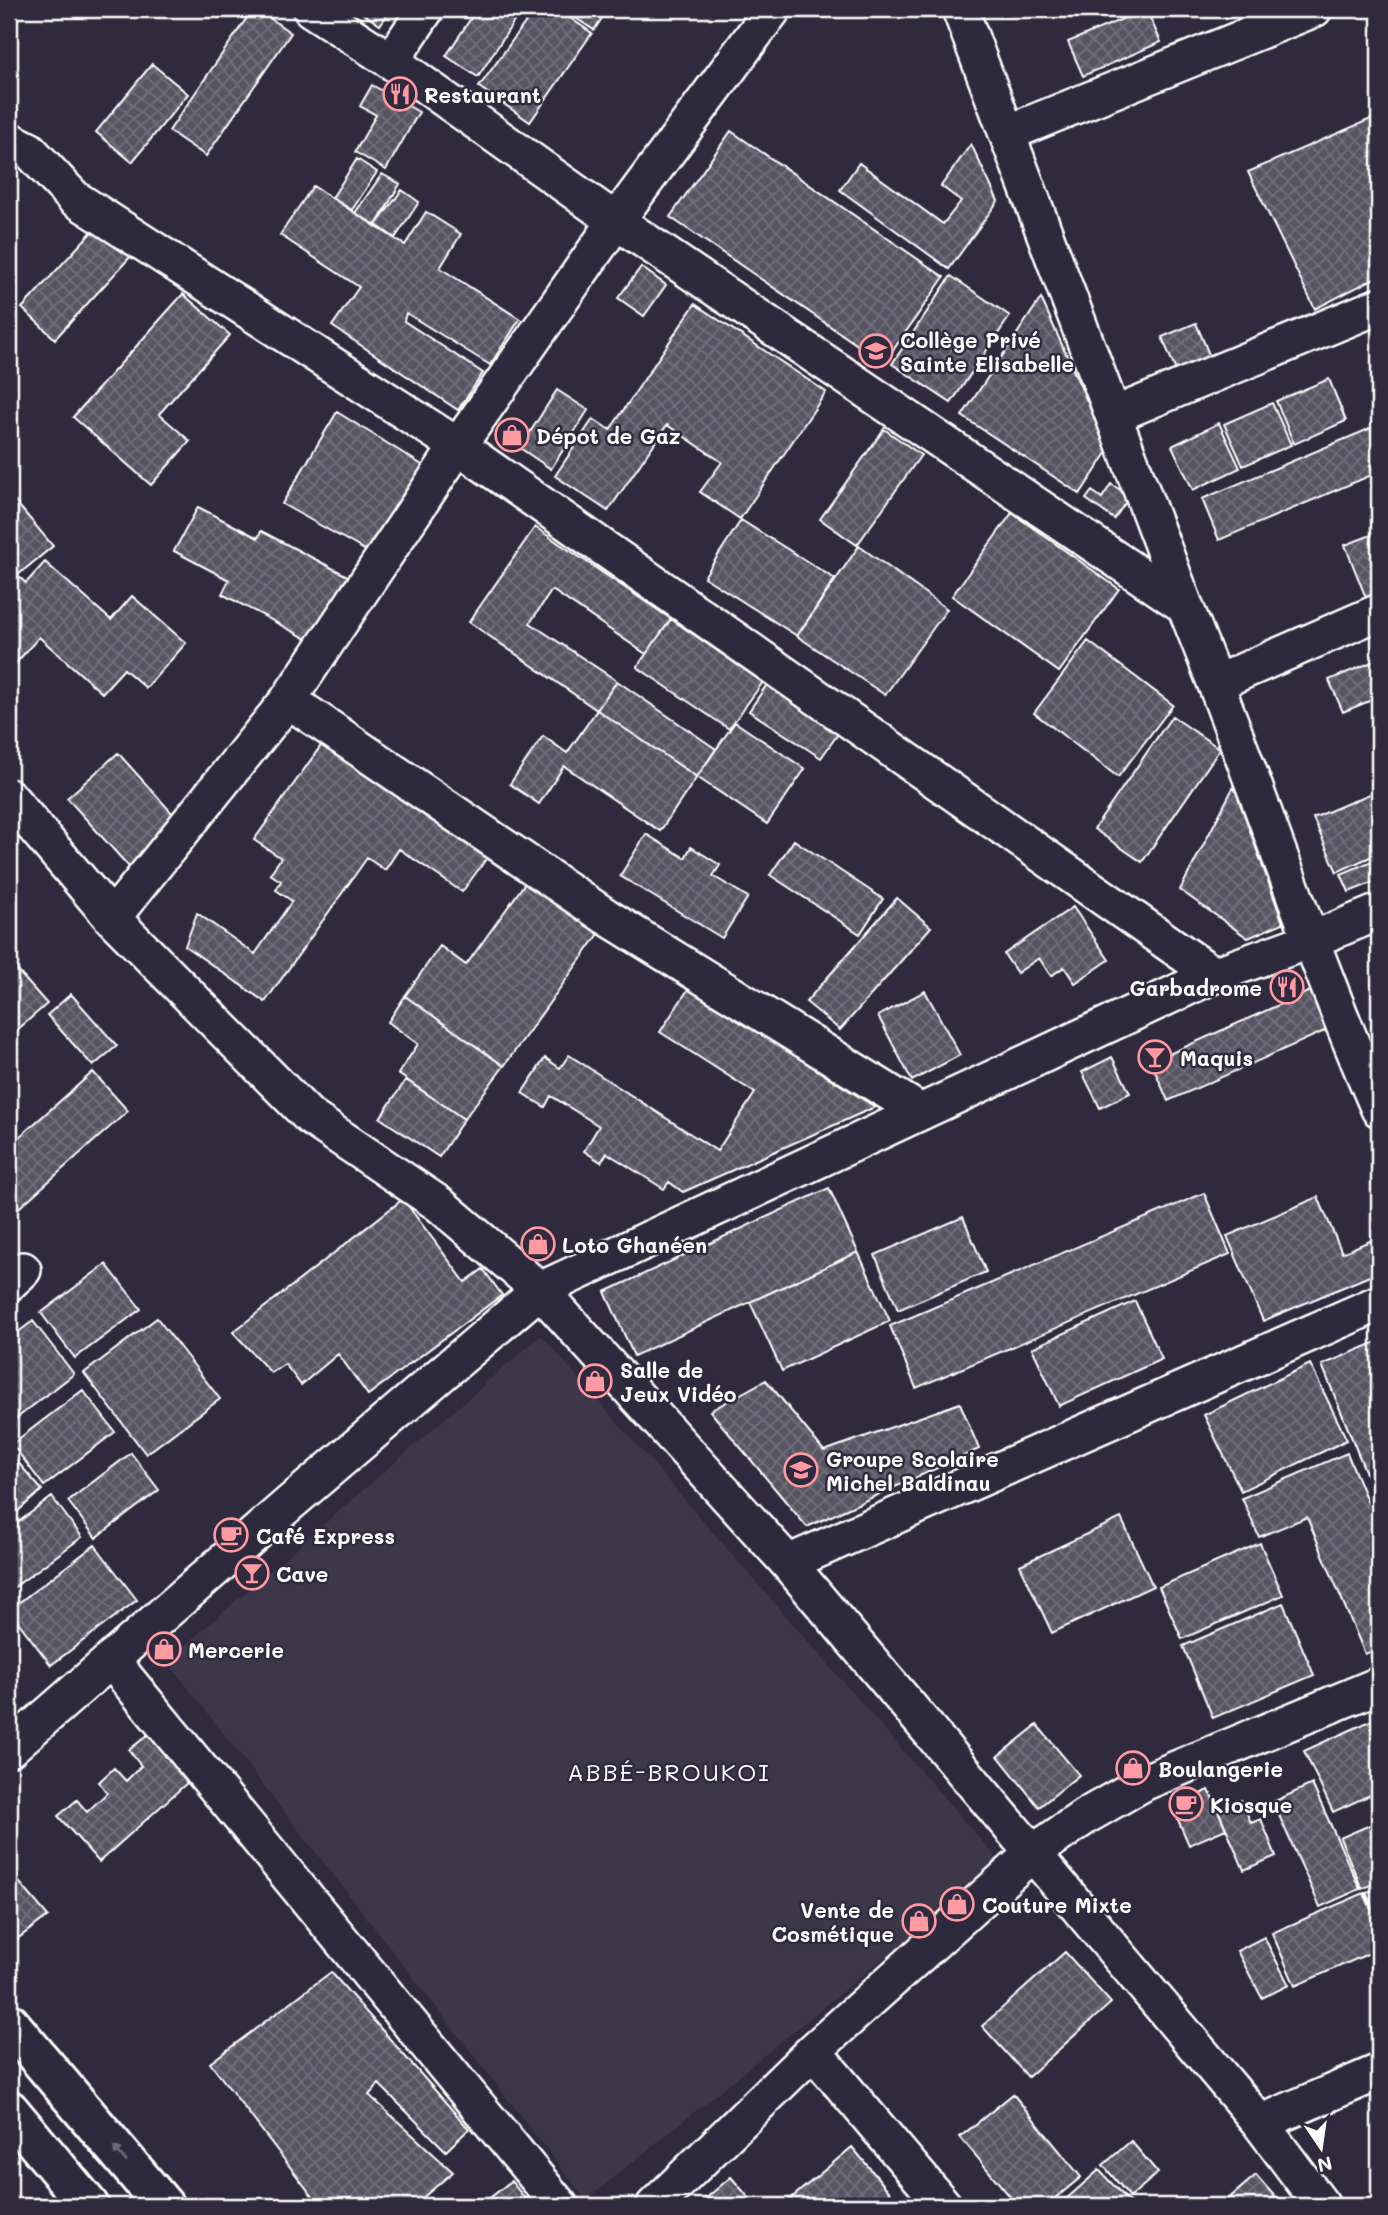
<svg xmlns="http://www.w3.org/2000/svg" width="1388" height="2215" font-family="Mali,sans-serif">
<defs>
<pattern id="building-cross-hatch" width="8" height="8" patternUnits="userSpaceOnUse" patternTransform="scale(1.75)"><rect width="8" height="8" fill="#595564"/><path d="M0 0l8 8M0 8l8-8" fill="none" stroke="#726e7b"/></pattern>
</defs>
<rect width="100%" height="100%" fill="#2f2a3d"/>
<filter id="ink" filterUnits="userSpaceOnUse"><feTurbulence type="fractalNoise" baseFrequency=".0143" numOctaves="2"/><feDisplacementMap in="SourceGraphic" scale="14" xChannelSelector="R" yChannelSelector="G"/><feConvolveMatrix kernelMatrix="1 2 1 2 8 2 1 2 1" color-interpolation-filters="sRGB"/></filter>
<g filter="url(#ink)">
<path fill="#3c3749" d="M541,1335L1001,1863L586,2200L167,1661Z"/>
<path fill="url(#building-cross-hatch)" stroke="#fff" stroke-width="2" d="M253,9H257L291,33L206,156L169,131Z
M356,9H391L380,25Z
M477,9H522L478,77L446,56Z
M535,9H557L592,33L530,122L479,87Z
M562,9H608L594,30Z
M1146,9L1161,42L1083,76L1068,42Z
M1221,9H1248L1226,19Z
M152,64L188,94L132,162L96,132Z
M372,85L419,112L386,170L355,152L376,115L360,106Z
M1373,118L1379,135V276L1315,309L1248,172Z
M731,131L944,277L884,363L670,217Z
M971,144L998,201L949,269L840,190L859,163L943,224L961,201L941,186Z
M357,159L377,172L352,210L332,198Z
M382,174L400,184L376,225L355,213Z
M313,186L405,245L426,212L461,234L440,268L520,319L490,365L406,313L404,321L483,373L458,410L332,326L359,287L280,235Z
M402,190L419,202L395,238L376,225Z
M98,225L132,255L55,339L22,308Z
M641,267L666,285L644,316L618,298Z
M951,276L1010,316L951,403L892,364Z
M183,294L230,335L159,414L190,441L151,485L73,417Z
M1041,298L1109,450L1080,494L962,416Z
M695,304L826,392L740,519L700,492L722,462L667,425L608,511L555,476L593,419L610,430Z
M1196,323L1210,357L1176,371L1162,337Z
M1329,379L1346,421L1294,444L1276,401Z
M557,390L588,410L551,469L520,448Z
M1272,403L1291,445L1243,466L1224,424Z
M337,412L435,473L377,557L282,504Z
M1219,423L1240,468L1193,490L1172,446Z
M1371,428L1379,447V461L1370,465L1374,474L1219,540L1202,499Z
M884,429L921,455L857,545L820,519Z
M1111,484L1130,496L1114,519L1086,499L1092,491L1102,498Z
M9,494L53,546L19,574L9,562Z
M198,507L258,538L261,531L357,581L322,647L222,594L229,580L174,551Z
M1012,513L1119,589L1059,672L952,596Z
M741,520L835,579L797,636L704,577Z
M535,527L671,619L646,654L552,590L530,623L617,681L597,710L469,622Z
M1379,532V598L1368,603L1345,545Z
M859,546L947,609L885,695L797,636Z
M45,562L111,620L132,596L186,643L146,688L124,669L102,693L39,637L9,671V568L26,583Z
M671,619L763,682L729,729L637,667Z
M1088,641L1173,705L1118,777L1034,713Z
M1379,659V697L1343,712L1329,680Z
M617,681L716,749L697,777L597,710Z
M768,683L840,731L821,758L749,711Z
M597,710L697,777L660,831L564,766L539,804L510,784L543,736L567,753Z
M1172,716L1220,749L1142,862L1094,829Z
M735,722L805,769L767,824L697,777Z
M325,740L489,855L462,892L399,849L385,870L367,858L265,1002L185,946L197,913L255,954L292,901L276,890L281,881L270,874L281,858L254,840Z
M1379,743V767L1371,746Z
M118,753L181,823L131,869L67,798Z
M1234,786L1283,923L1248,938L1180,890Z
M1372,793L1379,809V853L1337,872L1313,818Z
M646,834L685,858L691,847L720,865L713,876L748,897L722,938L620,876Z
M794,840L883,899L860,934L770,875Z
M1379,858V880L1349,892L1341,874Z
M528,879L601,931L504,1066L405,996L440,946L466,965Z
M897,898L931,927L840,1030L806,1002Z
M1073,907L1109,960L1075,983L1064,967L1051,976L1039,958L1017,973L1004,954Z
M9,961L47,1004L9,1037Z
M689,988L875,1107L683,1192L669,1182L664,1189L607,1153L601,1162L584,1151L599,1126L551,1096L545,1107L522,1093L545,1058L560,1068L569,1055L717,1151L755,1093L660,1032Z
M925,991L960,1055L912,1081L878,1016Z
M1310,991L1327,1030L1168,1101L1151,1062Z
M71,994L117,1046L93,1066L47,1015Z
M405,996L504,1066L464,1119L398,1074L418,1044L388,1022Z
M1112,1057L1130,1093L1100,1108L1082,1072Z
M93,1072L128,1111L12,1214L9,1210V1146Z
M406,1080L464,1119L439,1157L380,1118Z
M829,1188L858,1252L634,1356L605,1292Z
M1204,1193L1230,1254L916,1388L890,1326Z
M1318,1197L1342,1253L1379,1237V1272L1263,1321L1227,1236Z
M403,1199L465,1282L483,1269L502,1295L368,1395L338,1354L301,1385L285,1364L271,1373L233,1332Z
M963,1217L986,1272L898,1310L875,1255Z
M858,1252L890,1321L782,1371L750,1302Z
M106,1264L141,1309L75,1358L41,1313Z
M1135,1301L1162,1359L1059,1406L1032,1348Z
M157,1318L220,1399L146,1454L84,1373Z
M33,1321L74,1374L9,1424V1339Z
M1379,1341V1505L1322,1365Z
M1310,1364L1347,1440L1241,1491L1204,1415Z
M766,1380L824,1451L960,1403L979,1449L807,1527L710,1411Z
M83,1390L115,1432L44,1486L12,1444Z
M9,1452L42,1490L9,1519Z
M131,1453L159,1490L96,1538L68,1501Z
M1347,1453L1379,1529V1648L1365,1654L1307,1517L1259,1537L1242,1498Z
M52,1497L82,1537L9,1591V1529Z
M1121,1518L1153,1586L1052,1633L1020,1565Z
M1260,1543L1283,1595L1182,1639L1159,1587Z
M95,1545L137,1600L51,1665L9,1610Z
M1283,1603L1314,1675L1213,1718L1183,1646Z
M1379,1717V1791L1333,1812L1304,1751Z
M1037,1725L1079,1775L1039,1807L998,1756Z
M149,1734L187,1783L99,1862L58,1816L77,1800L87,1812L107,1793L99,1782L114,1768L126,1781L141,1766L129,1750Z
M1312,1784L1360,1889L1320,1907L1273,1802Z
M1209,1790L1226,1829L1189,1845L1172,1806Z
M1241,1800L1251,1823L1261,1819L1276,1856L1244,1870L1218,1810Z
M1379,1821V1881L1362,1889L1340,1838Z
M9,1870L48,1916L13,1942L9,1937Z
M1379,1887V1921L1366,1893Z
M1364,1893L1379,1927V1949L1295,1986L1272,1933Z
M1264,1937L1289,1985L1262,1998L1237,1951Z
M1065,1952L1111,2003L1028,2077L982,2026Z
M331,1972L469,2129L446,2151L379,2084L369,2095L453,2172L413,2206H320L210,2063Z
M1013,2094L1081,2177L1046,2206H1018L960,2137Z
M1131,2141L1158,2173L1130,2197L1103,2165Z
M852,2147L892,2195L879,2206H782Z
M1099,2170L1133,2206H1071L1065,2200Z
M1256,2175L1283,2206H1220Z
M731,2177L756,2206H697Z
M511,2181L531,2206H480Z"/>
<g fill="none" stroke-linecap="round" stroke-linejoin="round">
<defs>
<path id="street" d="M311,9L391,61L616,221L1185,606
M960,9L1185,606C1253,772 1307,944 1379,1109
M391,61L426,9
M1008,133L1314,9
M9,140L29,150L74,198L458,446L1214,975
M1114,415L1379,306
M1216,683L1379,612
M288,700L607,917L921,1112
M9,797L112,918L310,1117L439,1204L540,1290L788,1563L1260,2123L1322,2206
M112,918L288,700L458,446L616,221L773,9
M9,1283L23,1270
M788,1563L1379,1303
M111,1660L560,2206
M9,1749L289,1504L540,1290L1214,975L1311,940L1379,912
M813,2051L944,2206
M1260,2123L1379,2072
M654,2206L813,2051L1034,1852L1086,1816L1145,1782L1379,1685"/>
<path id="secondary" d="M9,2023L164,2206
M9,2110L89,2206"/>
</defs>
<use href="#street" stroke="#fff" stroke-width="40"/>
<use href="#secondary" stroke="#fff" stroke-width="44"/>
<use href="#street" stroke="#2f2a3d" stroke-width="35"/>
<use href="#secondary" stroke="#2f2a3d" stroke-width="38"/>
</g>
<defs><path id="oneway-solid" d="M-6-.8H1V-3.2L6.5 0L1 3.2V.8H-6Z" transform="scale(1.75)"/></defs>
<use fill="#6d6a77" href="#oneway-solid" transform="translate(120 2154) rotate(-130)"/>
</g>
<defs>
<symbol id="restaurant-ring" viewBox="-11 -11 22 22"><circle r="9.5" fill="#2f2a3d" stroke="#ff9aa2" stroke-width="1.5"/><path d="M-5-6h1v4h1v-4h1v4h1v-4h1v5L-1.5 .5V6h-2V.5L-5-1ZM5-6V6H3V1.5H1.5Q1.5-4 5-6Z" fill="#ff9aa2"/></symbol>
<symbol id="school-ring" viewBox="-11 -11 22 22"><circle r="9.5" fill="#2f2a3d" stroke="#ff9aa2" stroke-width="1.5"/><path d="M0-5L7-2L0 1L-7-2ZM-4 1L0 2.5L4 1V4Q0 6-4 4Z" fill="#ff9aa2"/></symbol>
<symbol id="shop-ring" viewBox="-11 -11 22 22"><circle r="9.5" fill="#2f2a3d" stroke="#ff9aa2" stroke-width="1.5"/><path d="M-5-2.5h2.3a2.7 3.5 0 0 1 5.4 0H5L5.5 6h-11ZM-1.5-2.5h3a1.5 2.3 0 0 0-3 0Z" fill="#ff9aa2"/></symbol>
<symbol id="bar-ring" viewBox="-11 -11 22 22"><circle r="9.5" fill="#2f2a3d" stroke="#ff9aa2" stroke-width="1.5"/><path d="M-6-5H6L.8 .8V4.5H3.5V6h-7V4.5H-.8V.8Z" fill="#ff9aa2"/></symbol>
<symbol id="cafe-ring" viewBox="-11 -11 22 22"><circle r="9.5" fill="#2f2a3d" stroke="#ff9aa2" stroke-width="1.5"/><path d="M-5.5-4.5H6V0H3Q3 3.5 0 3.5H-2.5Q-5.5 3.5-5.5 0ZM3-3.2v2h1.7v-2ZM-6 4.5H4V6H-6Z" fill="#ff9aa2"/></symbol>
</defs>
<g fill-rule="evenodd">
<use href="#restaurant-ring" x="381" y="75" width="38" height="38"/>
<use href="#school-ring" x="857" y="332" width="38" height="38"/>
<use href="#shop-ring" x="493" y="416" width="38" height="38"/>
<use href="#restaurant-ring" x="1268" y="968" width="38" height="38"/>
<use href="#bar-ring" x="1136" y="1038" width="38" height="38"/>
<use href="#shop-ring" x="519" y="1225" width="38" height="38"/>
<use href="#shop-ring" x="576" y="1362" width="38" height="38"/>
<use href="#school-ring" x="782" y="1451" width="38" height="38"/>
<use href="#cafe-ring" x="212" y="1516" width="38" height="38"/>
<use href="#bar-ring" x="233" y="1554" width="38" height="38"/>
<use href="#shop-ring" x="145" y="1630" width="38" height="38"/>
<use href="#shop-ring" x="1114" y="1749" width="38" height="38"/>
<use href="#cafe-ring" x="1167" y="1785" width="38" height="38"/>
<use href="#shop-ring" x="938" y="1885" width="38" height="38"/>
<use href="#shop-ring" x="900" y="1902" width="38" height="38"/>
</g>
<g text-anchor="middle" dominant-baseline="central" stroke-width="5" stroke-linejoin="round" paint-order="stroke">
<g font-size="21" font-weight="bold" fill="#fff" stroke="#2f2a3d" text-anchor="start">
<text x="424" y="94">Restaurant</text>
<text x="900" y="339">Collège Privé<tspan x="900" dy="24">Sainte Elisabelle</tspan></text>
<text x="536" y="435">Dépot de Gaz</text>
<text x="1262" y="987" text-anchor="end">Garbadrome</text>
<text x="1180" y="1057">Maquis</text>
<text x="562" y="1244">Loto Ghanéen</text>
<text x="620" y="1369">Salle de<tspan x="620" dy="24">Jeux Vidéo</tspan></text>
<text x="826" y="1458">Groupe Scolaire<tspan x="826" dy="24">Michel Baldinau</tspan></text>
<text x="256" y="1535">Café Express</text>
<text x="276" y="1573">Cave</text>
<text x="188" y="1649">Mercerie</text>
<text x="1158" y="1768">Boulangerie</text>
<text x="1210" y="1804">Kiosque</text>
<text x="982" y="1904">Couture Mixte</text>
<text x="894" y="1909" text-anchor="end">Vente de<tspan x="894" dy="24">Cosmétique</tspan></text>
</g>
<g font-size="24" letter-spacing="2" fill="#fff" stroke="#2f2a3d">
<text x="669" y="1771">ABBÉ-BROUKOI</text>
</g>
</g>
<rect width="1388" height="2215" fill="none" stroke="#2f2a3d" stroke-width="35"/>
<rect x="18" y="18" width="1353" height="2180" fill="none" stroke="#fff" stroke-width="2.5" filter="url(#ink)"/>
<g transform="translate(1321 2148) rotate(167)" stroke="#2f2a3d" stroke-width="5" paint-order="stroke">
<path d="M0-5L12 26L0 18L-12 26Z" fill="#ffffff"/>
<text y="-10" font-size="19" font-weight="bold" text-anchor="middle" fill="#ffffff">N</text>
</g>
</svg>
